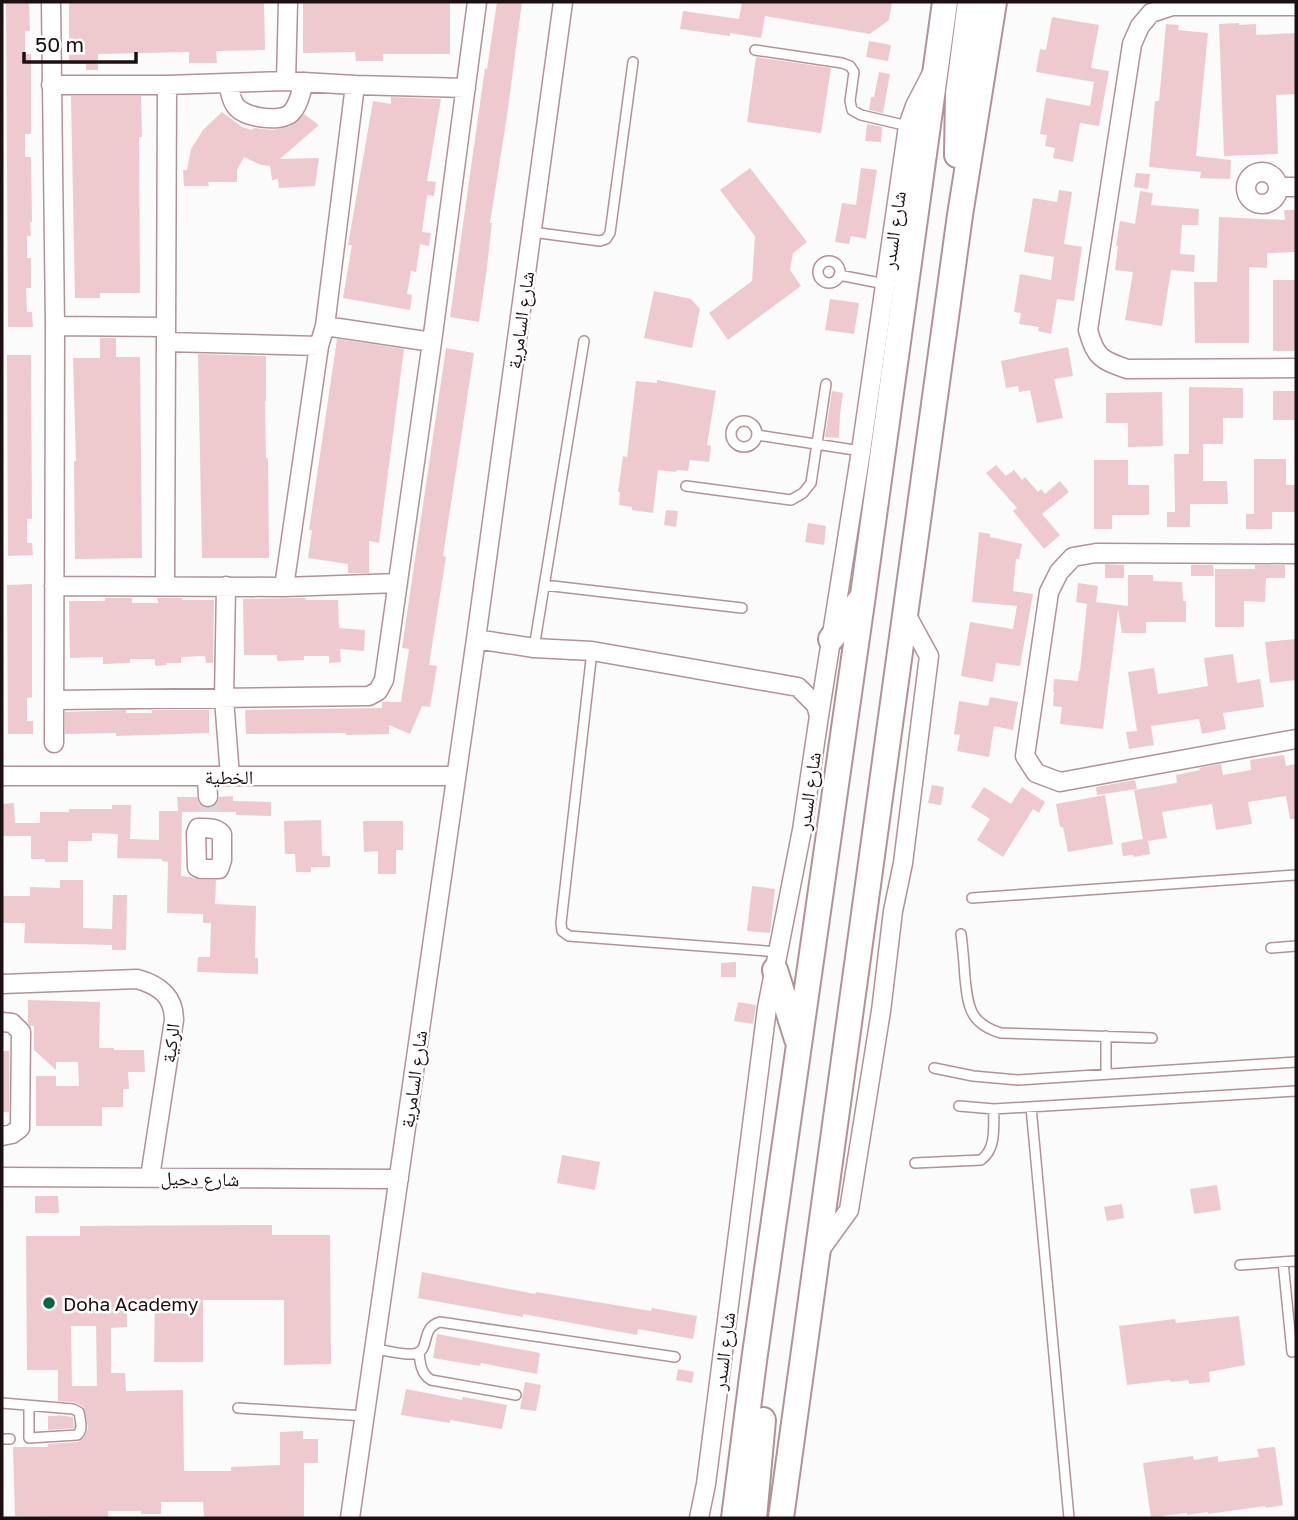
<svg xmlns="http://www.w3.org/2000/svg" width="1298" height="1520" font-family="'Golos Text','Noto Naskh Arabic',sans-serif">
<rect width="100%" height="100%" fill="#fbfbfb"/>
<path fill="#eecacf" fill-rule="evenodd" d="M6,2H29L30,31H25V54H31V134H25V157H31L32,222H30L31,236H27V258H31V288H26L27,312H32L33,327H8Z
M69,2H264L265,50L216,51L217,63H189V52L98,54V70H86V64H69Z
M303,2H450V54H383V61H356L355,52L303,53Z
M497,2H522L507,116L490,223H492L486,275L479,322L450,317L485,68L487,69Z
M742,2H892L889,20L870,34L765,16L761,38L730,33V36L680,29L683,11L739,19Z
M1052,17L1099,25L1091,68L1109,71L1099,126L1080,123L1073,162L1053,158L1055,148L1045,146L1047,135L1040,134L1046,98L1090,106L1094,82L1036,72L1040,49L1046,50Z
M1239,23V25L1256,24V35L1296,33V94L1276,95L1278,154L1224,156L1219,24Z
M1166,24L1179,25L1178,30L1208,33L1196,156L1231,160L1230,179L1200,178L1201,172L1149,167L1155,101H1159Z
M869,41L891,45L888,61L866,57Z
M756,57L831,68L821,133L747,122Z
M879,72L890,74L883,113L869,110L871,97H874Z
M71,96H141L142,137H139L140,293H100V298H75Z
M391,97L441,99L427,181L436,182L434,196L427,195L422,232L431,233L429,246L420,244L416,272L411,271L407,294L412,295L410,310L343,298L352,245H348L373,101L391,104Z
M222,112L242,127L252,130L254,128L272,130L289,127L297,122L304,114L319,125L280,159L319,158L315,186L279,188L278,179L272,180L270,166L261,165L244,157L237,170V182H208L209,186H184L183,170H187L191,149L203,130Z
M867,124L882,127L881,142L865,141Z
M750,168L807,242L793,253L790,270L801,286L728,340L709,313L752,281L755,236L720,190Z
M861,168L877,170L866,239L851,236L849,244L835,242L842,203L856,205Z
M1136,173L1150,174L1148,189L1134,187Z
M1059,190L1072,192L1064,244L1082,247L1074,301L1057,299L1051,334L1038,331L1039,327L1019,324L1021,313L1014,312L1020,274L1051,280L1054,257L1024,252L1033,198L1057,202Z
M1140,191L1153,193L1151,205L1199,209L1198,225H1182L1180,254L1195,255L1194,272L1171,270L1162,326L1125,320L1133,272L1115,270L1118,246H1116L1120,221L1135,224Z
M1284,210H1296V252L1267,253V268L1249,267V343H1195L1194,282H1217L1219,217L1285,220Z
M1273,280H1296V351H1273Z
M654,291L691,299L700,309L692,348L644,338Z
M830,299L859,303L854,334L825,330Z
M100,338H116V357H140L142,558L75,559L74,461H76L73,358H100Z
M337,339L404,349L379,543L369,541V573H348V564L308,558L312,530H309Z
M1068,347L1073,376L1054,379L1063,418L1037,423L1030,390L1019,392L1018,386L1006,388L1001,361Z
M446,348L474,353L443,556L446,557L429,665L437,666L430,707L422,706L410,734L389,725V734L346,735V733L246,734L245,710L382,708V702H401L409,649L402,648Z
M198,354L266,356V401H265L266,458H268L269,558H202Z
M7,355H31L32,519H27V543H32L33,555L8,556Z
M657,380L716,391L707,445L711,446L709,462L690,460L688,471L677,470L676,472L658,470L653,513L632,510V507L619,505L620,492H618L623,456L627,457L636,381L657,383Z
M1189,387L1243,388V418H1223V444H1203V481H1227L1228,504H1190V527H1167V512H1175L1174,454H1189Z
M832,391L843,393L840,414L839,438L825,437Z
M1273,391H1296V420H1273Z
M1162,392L1163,446L1128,447V423H1106V393Z
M1254,459H1286V485H1296V512H1272V529H1246V514H1254Z
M1094,460H1128V485H1149V515H1112V529H1094Z
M996,465L1006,476L1014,470L1022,480L1025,477L1038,492L1041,489L1045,494L1060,481L1069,492L1042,514L1060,535L1044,549L1013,511L1017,508L986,473Z
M666,510L678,511L676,527L664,525Z
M808,523L826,526L824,545L805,542Z
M979,532L990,534V537L1022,544L1019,559H1016L1013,591L1033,594L1020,666L996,663L993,682L961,676L970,622L1013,629L1017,606L972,602Z
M1105,564L1124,565V578H1105Z
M1191,565H1213L1214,576H1191Z
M1255,565H1285V578H1266L1265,602L1244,601V627H1215V569H1255Z
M1128,575H1153V581L1182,582L1183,601H1186V622H1146V633H1122L1118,609L1103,729L1060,724L1062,707L1053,706L1054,692H1053L1054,679L1078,681L1079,671H1080L1087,604L1076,602L1078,583L1098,586L1096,602L1128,606Z
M32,584V697L27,698V721H33V734H8L7,585Z
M105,598H132V603H158L157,598H182V600H214L213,663H206L205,656L181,657V663H166L167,665L155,666V659H130V663L103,664V657L70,658L69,601H105Z
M306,598L305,600H338L339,628L365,630L364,651L340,649L341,662L329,663V656H304V660L277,661V655H244L243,599Z
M1296,639V680L1270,683L1265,642Z
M1233,654L1237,683L1260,679L1264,707L1223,713L1226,729L1202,734L1199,719L1151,726L1154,745L1129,749L1126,732L1137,731L1128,672L1154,668L1158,694L1185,690L1208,686L1204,658Z
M990,697L1018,702L1013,730L994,726L989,757L957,751L960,735L954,734L959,701L988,706Z
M126,710V713H152V710H209V733L116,736V733L65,734V712Z
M1284,755L1286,766L1296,764V819H1290L1286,796L1248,802L1252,824L1216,830L1212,804L1162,812L1167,838L1148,841L1150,854L1134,857L1133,855L1123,856L1121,843L1143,839L1134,790L1177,783L1176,775L1200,770L1199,768L1221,764L1223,775L1251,770L1250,760Z
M1135,780L1137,789L1097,795L1096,787Z
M932,785L944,787L941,805L928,803Z
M984,787L1011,804L1022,787L1045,802L1039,813L1033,809L1003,857L977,840L990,819L971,807Z
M1105,795L1113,844L1068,852L1063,827H1060L1056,804Z
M233,796V801L271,802V816L236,815V812H182L181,876L191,877L200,880H216L215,904L256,906L255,958H258V974L197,972L198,957H210L211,923H203V914L167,913L168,862L162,861V859L117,858L118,834L92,833V841H68V862H45V859H31V836H2V804L14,803L15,823H40V812H69V809H112V805H131L130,839L159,840V811H178L177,797H197L199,804L208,808L215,806L218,802L219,797Z
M321,820L322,856H330V867H311V872H296L295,854H285L284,821Z
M363,821H403V850H396V874H378V851L364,852Z
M60,880H83V928L112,929L113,895H127L126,950H112V945L24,943L25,923H2V896H30V887L60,888Z
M752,886L775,889L770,933L747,931Z
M736,962V977H721V963Z
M28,1000L100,1002L99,1048H114V1050H144L145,1072H128L129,1089H123V1107H102V1126H36V1076H56V1086H79L78,1062H56V1070L34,1050V1026H30L28,1023Z
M738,1002L756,1005L753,1024L734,1021Z
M2,1051H9V1112H2Z
M562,1155L600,1162L595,1190L557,1183Z
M1217,1185L1221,1210L1194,1214L1190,1189Z
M35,1196H58L59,1213H35Z
M1122,1204L1124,1218L1107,1221L1104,1207Z
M272,1225V1235H330L331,1364L284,1365V1300H203V1362H154L155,1300H127V1327L111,1328V1373H125L126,1391L183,1390L184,1471H231V1467L280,1465V1432L303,1431V1439H318V1463H304V1518H204L203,1502H161V1514H141V1511H108V1518L15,1516L13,1447H48V1444L78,1442L85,1436L88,1428L84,1407L74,1402L58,1401V1370H27L26,1236H80V1226ZM71,1326H96L97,1386H72Z
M422,1272L535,1294L536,1292L651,1311L652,1308L697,1316L693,1339L638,1329L637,1335L523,1314V1317L418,1298Z
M1239,1316L1245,1365L1209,1372L1210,1382L1189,1384L1188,1380L1171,1382L1170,1380L1127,1385L1119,1326L1175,1319L1176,1323Z
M437,1334L540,1353L537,1374L481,1363L480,1366L433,1358Z
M678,1369L694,1372L692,1383L676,1380Z
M525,1382L541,1385L536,1411L520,1409Z
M406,1389L462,1400L463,1397L507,1405L502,1429L450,1420V1423L401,1415Z
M58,1415L73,1417L74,1428L48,1430V1416H58Z
M1275,1447L1283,1505L1266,1508L1265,1506L1208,1514V1512L1187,1515V1513L1162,1516L1163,1518H1151L1143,1463L1193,1456L1194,1460L1218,1456V1462L1259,1457L1257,1449Z"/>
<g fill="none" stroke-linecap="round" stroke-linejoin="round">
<path stroke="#dad8d8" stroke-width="18" stroke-dasharray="18 9" stroke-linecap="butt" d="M208,812V797"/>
<defs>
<path id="service" d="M755,50L842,63L850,66L854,72L850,101L852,110L861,115L908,126
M532,232L600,241L606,239L610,233L633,62
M818 272a11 11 0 1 1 22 0a11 11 0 1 1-22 0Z
M839,275L885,284
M731 434a13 13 0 1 1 26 0a13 13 0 1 1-26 0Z
M757,435L861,451
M686,486L791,500L803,493L811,483L826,384
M544,585L742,608
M534,648L584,341
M592,651L561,923L562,931L569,936L779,952
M972,898L1296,875
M961,934C963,949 964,963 965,978C968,1007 970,1024 1001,1033L1152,1038
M1271,948L1296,946
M1106,1036V1074
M934,1068L973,1076L1018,1080L1296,1062
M959,1106L994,1109L1296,1091
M1031,1107L1069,1518
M915,1163L981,1160C997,1148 993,1127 994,1109
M1283,1262L1292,1352
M1240,1265L1296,1261
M374,1349C386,1350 401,1355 413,1354C432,1352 419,1328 440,1322L675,1357
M419,1352C420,1363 421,1374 431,1380L516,1395
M2,1403L73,1409L79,1412C80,1420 84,1430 77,1435L29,1438V1406
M238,1408L364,1416
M2,1439H10"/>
<path id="minor" d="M51,2L55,326L54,743
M1296,6H1172L1151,13L1140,26L1132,44L1088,330C1095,357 1101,360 1127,369L1296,368
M286,81L288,2
M228,84C230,90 231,100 235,105C243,118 281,123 291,113C299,105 301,92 304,82
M51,85H167L286,81L355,85L466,88
M1246 188a16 16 0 1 1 32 0a16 16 0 1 1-32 0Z
M1278,187H1296
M55,326L166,327
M325,326L432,342
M166,342L319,346
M1296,554L1096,553L1073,557L1059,572L1049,592L1025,756L1036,773L1060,782L1296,739
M54,586L284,587L398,583
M165,586L167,85
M226,586L224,699L230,776
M284,587L319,346L325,326L355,85
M476,639L534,648L592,651L798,687L816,705L819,716
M54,700L369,696L378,691L384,680L432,342L477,2
M2,776H456
M207,776L208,797
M198,828C206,828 216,827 222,834V860L219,869H201L197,867L196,833Z
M2,984L137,979C159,985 174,996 174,1020L150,1177
M2,1022L12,1023L21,1032L20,1128L12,1134L2,1136
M2,1177L399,1179
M820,1250L849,1210L881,1011L893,911L903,863L929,656L905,612
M350,1518L476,639L563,2
M699,1518L706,1484L767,1008L802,830L819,716L861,451L908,126L915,106L931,75"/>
<path id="secondary" d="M957,155L958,94L970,2
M831,639L861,599
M775,970L797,1039
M734,1518L754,1361L863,595L945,2
M754,1518L763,1420
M781,1518L960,215L994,2"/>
</defs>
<use href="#service" stroke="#b39196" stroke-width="12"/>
<use href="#minor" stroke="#b39196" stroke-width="21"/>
<use href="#secondary" stroke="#b39196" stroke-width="28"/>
<use href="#service" stroke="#fff" stroke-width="9"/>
<use href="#minor" stroke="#fff" stroke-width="18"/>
<use href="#secondary" stroke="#fff" stroke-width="24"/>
</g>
<circle fill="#006940" stroke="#fff" stroke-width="2.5" cx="49" cy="1303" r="7"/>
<g text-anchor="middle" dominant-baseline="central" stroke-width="5" stroke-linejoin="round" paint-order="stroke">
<g font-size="19" fill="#1c1012" stroke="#fff">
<text transform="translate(893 230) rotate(-82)">شارع السدر</text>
<text transform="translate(520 320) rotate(-82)">شارع السامرية</text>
<text x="229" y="776">الخطية</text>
<text transform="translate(808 791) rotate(-82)">شارع السدر</text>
<text transform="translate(170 1043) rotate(-83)">الركية</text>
<text transform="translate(413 1079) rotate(-82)">شارع السامرية</text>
<text transform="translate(200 1178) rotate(1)">شارع دحيل</text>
<text transform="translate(723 1351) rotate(-83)">شارع السدر</text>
</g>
<g font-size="19" fill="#1c1012" stroke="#fff" text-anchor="start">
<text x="63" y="1303">Doha Academy</text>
</g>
</g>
<rect width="1298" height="1520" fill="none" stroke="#1c1012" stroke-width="7"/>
<path d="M24 52v10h112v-10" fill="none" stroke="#1c1012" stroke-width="3.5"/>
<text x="35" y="52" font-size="21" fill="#1c1012" stroke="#ffffff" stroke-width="5" paint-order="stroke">50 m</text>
</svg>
